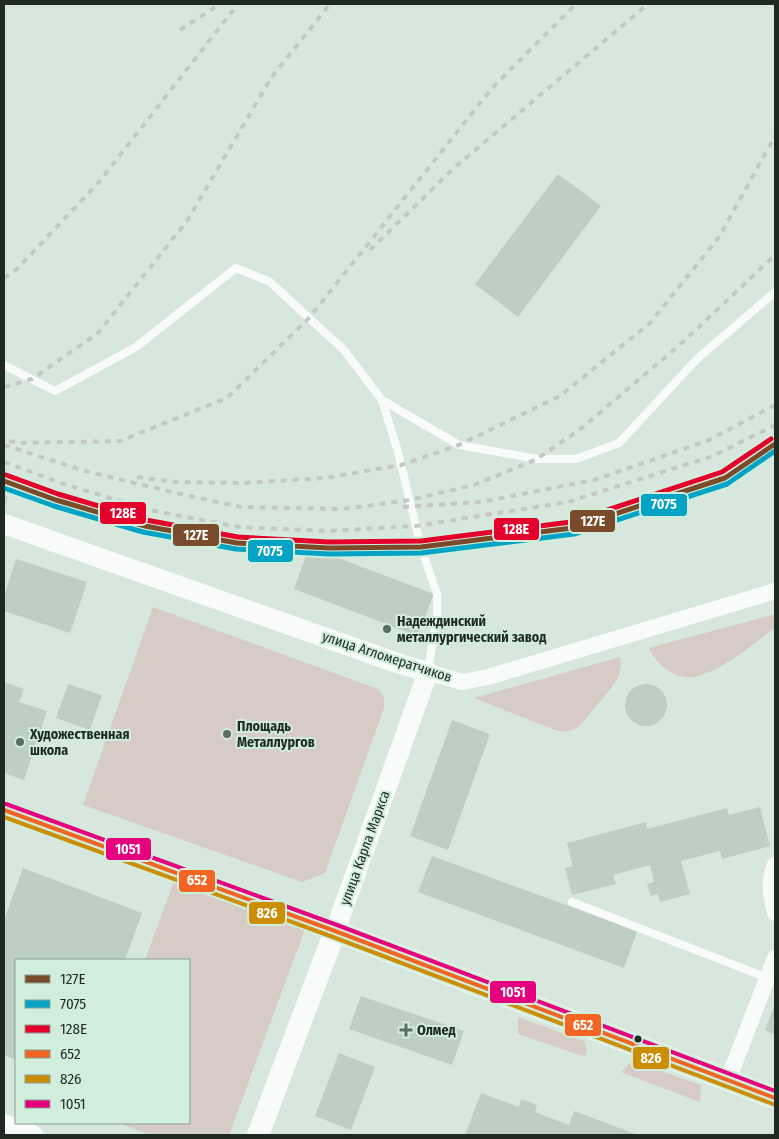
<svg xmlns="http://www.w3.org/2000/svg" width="779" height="1139" font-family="'Fira Sans Condensed',sans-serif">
<rect width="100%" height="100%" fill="#d7e7dd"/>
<path fill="#d6cbc5" d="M153,607L378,689C384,695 385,700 384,708L325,873L302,882L83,805Z
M775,614V628C754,643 711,681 684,677C677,676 671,672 666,669C658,663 653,657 649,648Z
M620,657C624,677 609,691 597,705C592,711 587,717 582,723C573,732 566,733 555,730L474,698Z
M177,873L308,921L229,1135H150L118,1123H189V960H145Z
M518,1017L584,1041L587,1049L585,1057L518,1034Z
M632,1061L701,1085L700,1102L621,1072Z"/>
<path fill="#bfcec5" d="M558,174L601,206L518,317L475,284Z
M4,495L8,497L4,508Z
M309,547L434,594L418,636L294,589Z
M16,559L87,582L70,633L4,611V596Z
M4,682L24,689L19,702L47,711L24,780L4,773Z
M625 705a21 21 0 1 1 42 0a21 21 0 1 1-42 0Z
M68,684L102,695L90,730L56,718Z
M452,720L490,734L448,850L410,836Z
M760,807L770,846L722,859L720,851L681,861L690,894L660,902L658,894L651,896L647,884L654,882L650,865L613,875L616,884L572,895L565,868L573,866L567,843L646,822L647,829L727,808L729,815Z
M432,856L637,931L624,968L418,892Z
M23,868L142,913L125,960H16V1060L4,1055V920Z
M361,996L464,1031L452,1065L349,1029Z
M775,1004V1035L765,1030Z
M339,1053L375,1067L351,1130L315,1116Z
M481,1093L519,1107L521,1099L537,1105L535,1112L569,1125L574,1111L638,1135H465Z"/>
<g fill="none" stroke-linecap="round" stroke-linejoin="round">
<path stroke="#f9fbfa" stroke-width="8" d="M4,365L55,391L136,347L236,268L270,282L309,318L343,349L382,400L398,452L421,547L437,594V615L428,670
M382,400L459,445L537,459H576L619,443L697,359L775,292
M572,902L768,978"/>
<path stroke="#f9fbfa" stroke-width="16" d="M428,672L462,682L488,677L775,591
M4,810L335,931
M775,865C768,881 771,896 775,913
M728,1080L775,958"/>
<path stroke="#f9fbfa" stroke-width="20" d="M4,524L400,664L428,672L335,931
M4,1124L33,1135"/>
<path stroke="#f9fbfa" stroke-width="22" d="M258,1135L335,931L775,1098"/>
<path stroke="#c4c9c6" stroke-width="4" stroke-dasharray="6 6" stroke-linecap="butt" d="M180,30L220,4
M370,250L454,168L648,4
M4,278L18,268L99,182L238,4
M4,387L32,379L98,333L187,221L271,78L330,4
M9,441L18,443L120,441L227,398L309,318L492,88L576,4
M4,445L85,471L176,493L241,507L343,509L410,500L474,485L537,459L583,427L683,342L775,255
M4,462L64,484L150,510L238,527L329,531L416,526L568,502L713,456L775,425
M137,477L176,482L243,483L325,478L401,465L459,445L560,396L650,323L719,237L775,136
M403,507L481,502L594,480L707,441L775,405"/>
<defs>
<path id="bus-1" d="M4,810L335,931L775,1098"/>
<path id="bus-2" d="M4,817L333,937L773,1104"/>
<path id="bus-3" d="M6,804L337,925L775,1091"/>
</defs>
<use href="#bus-1" stroke="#d0eedb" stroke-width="8"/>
<use href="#bus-2" stroke="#d0eedb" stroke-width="8"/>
<use href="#bus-3" stroke="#d0eedb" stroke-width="8"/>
<use href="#bus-1" stroke="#f26522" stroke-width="4"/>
<use href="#bus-2" stroke="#cc8d07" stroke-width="4"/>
<use href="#bus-3" stroke="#e5007d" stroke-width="4"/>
<defs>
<path id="rail-1" d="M4,481L56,500L145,526L237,543L329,548L421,547L572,528L725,478L775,444"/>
<path id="rail-2" d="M4,488L54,506L143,532L236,549L329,554L421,553L574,534L727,484L775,451"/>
<path id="rail-3" d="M6,475L58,494L146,520L238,537L329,542L421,541L571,522L722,472L771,439"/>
</defs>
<use href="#rail-1" stroke="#d0eedb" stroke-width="9"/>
<use href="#rail-2" stroke="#d0eedb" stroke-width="9"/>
<use href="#rail-3" stroke="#d0eedb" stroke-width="9"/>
<use href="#rail-1" stroke="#7a4b2a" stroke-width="5"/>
<use href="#rail-2" stroke="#02a3c5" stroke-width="5"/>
<use href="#rail-3" stroke="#e4002b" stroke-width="5"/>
</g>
<g fill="#5f6c63" stroke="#d0eedb" stroke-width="2">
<circle cx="387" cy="629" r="5"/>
<circle cx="227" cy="734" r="5"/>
<circle cx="20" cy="742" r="5"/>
<path d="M403.5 1022.5h5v5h5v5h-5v5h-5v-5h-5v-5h5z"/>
</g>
<circle fill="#1e2922" stroke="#d0eedb" stroke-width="2" cx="638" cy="1039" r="4.5"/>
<g text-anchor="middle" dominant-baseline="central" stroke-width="4" stroke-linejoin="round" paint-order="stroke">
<g font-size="14" font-weight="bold" fill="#1e2922" stroke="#d0eedb" text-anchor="start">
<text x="397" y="621">Надеждинский<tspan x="397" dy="16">металлургический завод</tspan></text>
<text x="237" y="726">Площадь<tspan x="237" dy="16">Металлургов</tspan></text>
<text x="30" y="734">Художественная<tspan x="30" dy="16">школа</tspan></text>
<text x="417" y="1030">Олмед</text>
</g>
<g font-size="14" fill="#1e2922" stroke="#d0eedb">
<text transform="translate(387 657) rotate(18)">улица Агломератчиков</text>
<text transform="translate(365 848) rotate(-70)">улица Карла Маркса</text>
</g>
</g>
<g stroke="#d0eedb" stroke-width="2">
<rect x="640" y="493" width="48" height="24" rx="5" fill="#02a3c5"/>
<rect x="99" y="501" width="48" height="24" rx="5" fill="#e4002b"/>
<rect x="569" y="509" width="47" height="24" rx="5" fill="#7a4b2a"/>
<rect x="493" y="517" width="47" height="24" rx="5" fill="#e4002b"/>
<rect x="172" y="523" width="48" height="24" rx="5" fill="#7a4b2a"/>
<rect x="247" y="539" width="47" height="24" rx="5" fill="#02a3c5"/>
<rect x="105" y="837" width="47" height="24" rx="5" fill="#e5007d"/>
<rect x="178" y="869" width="38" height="24" rx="5" fill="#f26522"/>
<rect x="248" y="901" width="38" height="24" rx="5" fill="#cc8d07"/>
<rect x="489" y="980" width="48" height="24" rx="5" fill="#e5007d"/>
<rect x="564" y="1013" width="38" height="24" rx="5" fill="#f26522"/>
<rect x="632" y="1046" width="38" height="24" rx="5" fill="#cc8d07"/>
</g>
<g font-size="14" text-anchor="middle" font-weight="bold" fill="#fff">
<text x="664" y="509">7075</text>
<text x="123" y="518">128Е</text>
<text x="593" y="526">127Е</text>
<text x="516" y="534">128Е</text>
<text x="196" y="540">127Е</text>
<text x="270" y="556">7075</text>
<text x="128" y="854">1051</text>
<text x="197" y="885">652</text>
<text x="267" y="918">826</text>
<text x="513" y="997">1051</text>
<text x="583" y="1030">652</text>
<text x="651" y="1063">826</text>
</g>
<rect width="779" height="1139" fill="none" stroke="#1e2922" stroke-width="10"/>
<rect x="15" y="959" width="175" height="165" fill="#d0eedb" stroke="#899f91"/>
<rect x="25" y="975" width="25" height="8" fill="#7a4b2a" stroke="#899f91"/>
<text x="60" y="984" font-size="15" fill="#1e2922">127Е</text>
<rect x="25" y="1000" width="25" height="8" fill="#02a3c5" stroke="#899f91"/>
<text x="60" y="1009" font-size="15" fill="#1e2922">7075</text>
<rect x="25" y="1025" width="25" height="8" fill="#e4002b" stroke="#899f91"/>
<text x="60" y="1034" font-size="15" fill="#1e2922">128Е</text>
<rect x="25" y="1050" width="25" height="8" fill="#f26522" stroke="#899f91"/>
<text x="60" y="1059" font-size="15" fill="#1e2922">652</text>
<rect x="25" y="1075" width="25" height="8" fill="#cc8d07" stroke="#899f91"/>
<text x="60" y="1084" font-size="15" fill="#1e2922">826</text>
<rect x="25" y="1100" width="25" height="8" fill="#e5007d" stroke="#899f91"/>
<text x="60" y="1109" font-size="15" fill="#1e2922">1051</text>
</svg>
